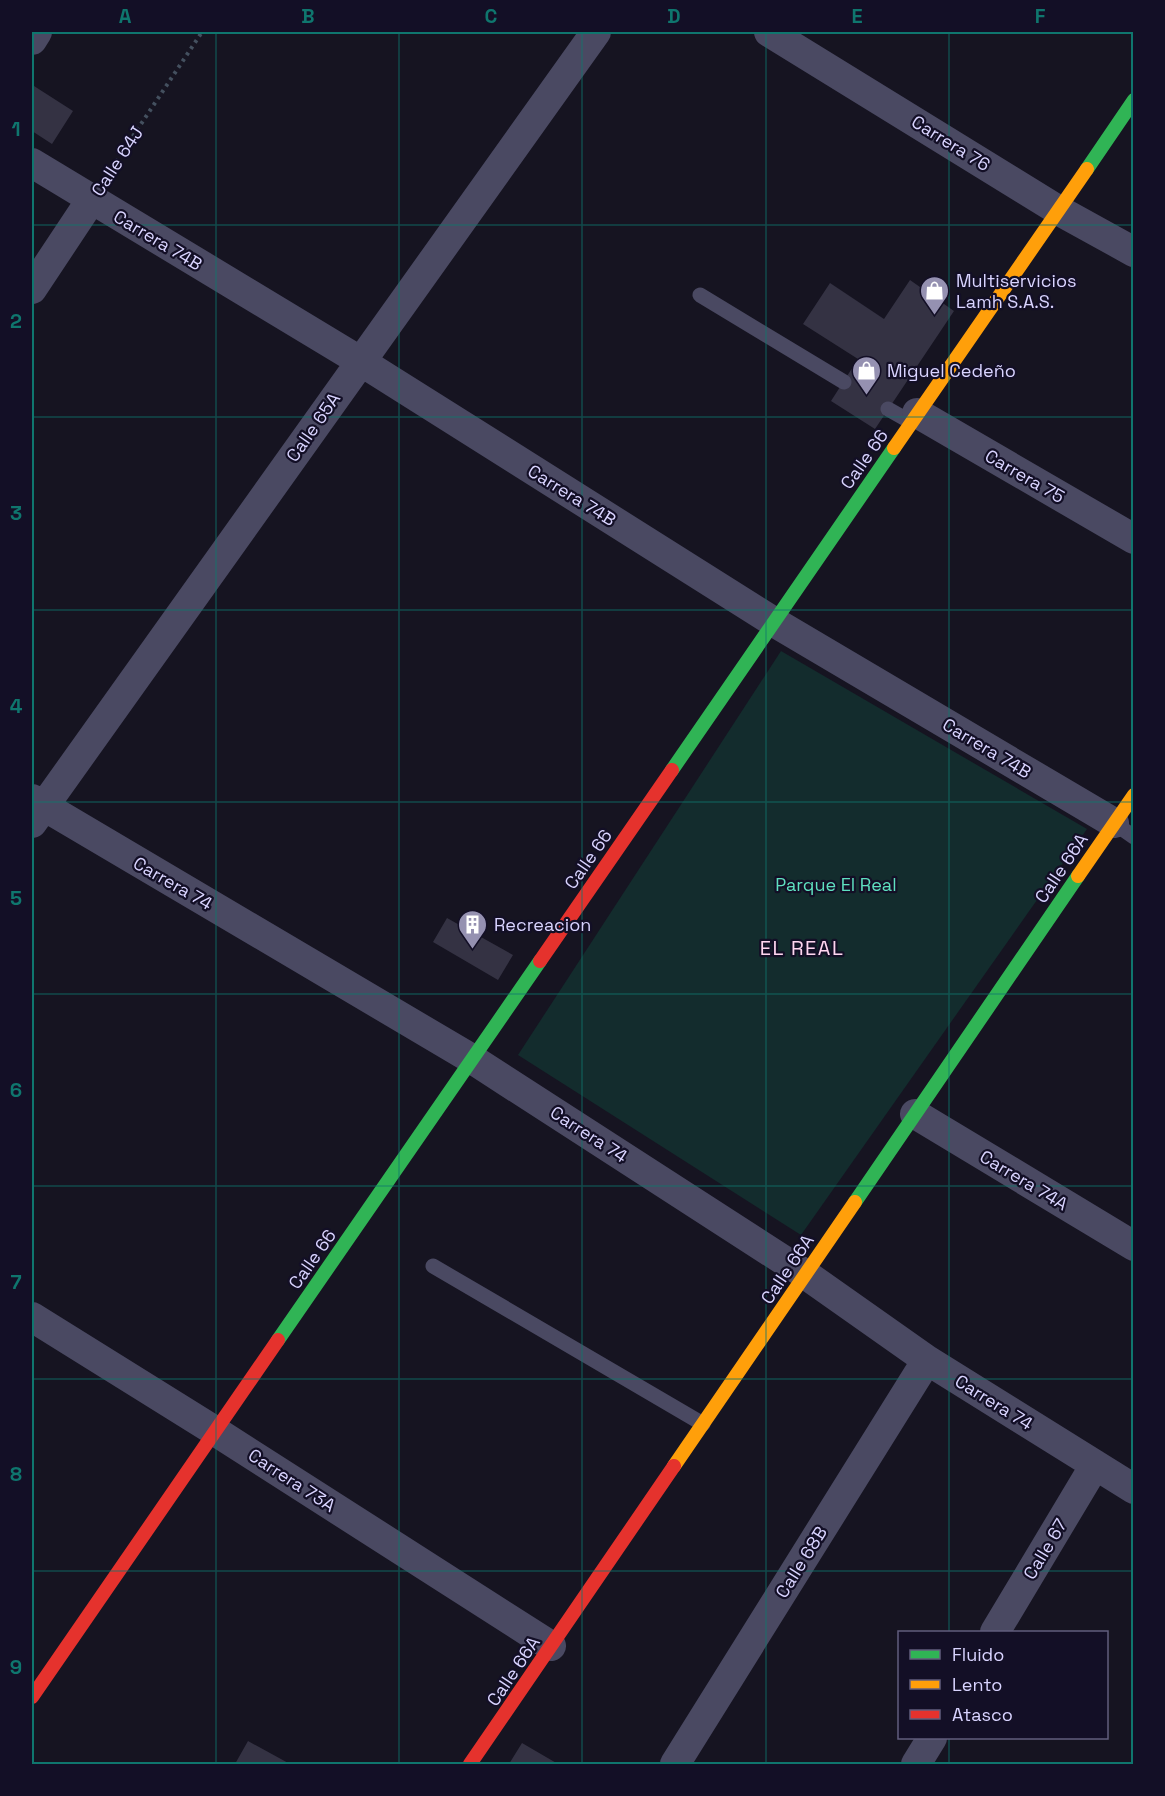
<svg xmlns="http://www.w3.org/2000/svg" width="1165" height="1796" font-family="'Space Grotesk',sans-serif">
<rect width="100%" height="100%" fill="#161421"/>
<path fill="#132c2d" d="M781,651L1087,829L801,1235L518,1055Z"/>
<path fill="#343243" d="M34,86L73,111L52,144L32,131V89Z
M910,280L954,311L875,429L831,401L858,359L803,324L830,283L884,319Z
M447,918L513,955L498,980L433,942Z
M248,1741L290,1764H235Z
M522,1743L558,1764H509Z"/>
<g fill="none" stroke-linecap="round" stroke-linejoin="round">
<path stroke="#44505f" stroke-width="4" stroke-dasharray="3 4.5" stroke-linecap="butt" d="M108,174L202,32"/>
<path stroke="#4a4962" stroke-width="15" d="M700,295L844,382
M888,409L911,422
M1114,823L1134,837
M433,1266L703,1424"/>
<path stroke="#4a4962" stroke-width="30" d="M769,32L1058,210L1134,252
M32,40L37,32
M32,163L360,361L774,622L1114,823
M32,289L91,200
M917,413L1134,539
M32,799L472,1059L805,1274L927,1360L1134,1489
M32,823L596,32
M915,1114L1134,1246
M32,1317L215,1431L551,1646
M995,1632L1095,1465
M675,1764L927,1360
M916,1764L932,1738"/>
<path stroke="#30b455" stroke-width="14" d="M1087,169L1134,100
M672,770L894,448
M855,1202L1078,876
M278,1340L540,961"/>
<path stroke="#ff9f0a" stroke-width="14" d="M894,448L1087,169
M1078,876L1134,795
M674,1466L855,1202"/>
<path stroke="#e5322d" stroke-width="14" d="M540,961L672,770
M32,1697L278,1340
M470,1764L674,1466"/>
</g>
<path fill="none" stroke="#0f766e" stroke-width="1.5" stroke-opacity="0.55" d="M216,32V1764M399,32V1764M582,32V1764M766,32V1764M949,32V1632M32,225H1134M32,417H1134M32,610H1134M32,802H1134M32,994H1134M32,1186H1134M32,1379H1134M32,1571H1134M949,1738V1764"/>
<defs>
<symbol id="shop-pin" viewBox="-11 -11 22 30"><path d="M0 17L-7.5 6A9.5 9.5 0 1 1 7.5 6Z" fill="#9591b1" stroke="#130f26"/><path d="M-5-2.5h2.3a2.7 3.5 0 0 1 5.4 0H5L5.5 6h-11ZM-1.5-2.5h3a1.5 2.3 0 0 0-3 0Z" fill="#fff"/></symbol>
<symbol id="building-pin" viewBox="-11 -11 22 30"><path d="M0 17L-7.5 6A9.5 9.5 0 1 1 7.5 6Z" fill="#9591b1" stroke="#130f26"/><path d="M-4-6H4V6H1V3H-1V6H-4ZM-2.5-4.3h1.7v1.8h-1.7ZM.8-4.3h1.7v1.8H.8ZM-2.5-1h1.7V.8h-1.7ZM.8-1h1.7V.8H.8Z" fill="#fff"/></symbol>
</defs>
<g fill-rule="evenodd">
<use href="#shop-pin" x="918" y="274" width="33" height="45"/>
<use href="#shop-pin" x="850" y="354" width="33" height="45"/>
<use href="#building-pin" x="456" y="908" width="33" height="45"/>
</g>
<g text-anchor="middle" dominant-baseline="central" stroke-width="4.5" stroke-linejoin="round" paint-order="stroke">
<g font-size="18" fill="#d9d4ff" stroke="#130f26">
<text transform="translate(951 143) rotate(32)">Carrera 76</text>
<text transform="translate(117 161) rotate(-57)">Calle 64J</text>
<text transform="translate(158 240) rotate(31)">Carrera 74B</text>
<text transform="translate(313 427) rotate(-55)">Calle 65A</text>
<text transform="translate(864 459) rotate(-55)">Calle 66</text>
<text transform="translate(1025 476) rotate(30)">Carrera 75</text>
<text transform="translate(572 495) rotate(32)">Carrera 74B</text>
<text transform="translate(987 748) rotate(31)">Carrera 74B</text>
<text transform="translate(588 859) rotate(-55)">Calle 66</text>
<text transform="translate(1061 868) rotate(-56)">Calle 66A</text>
<text transform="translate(173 883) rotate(30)">Carrera 74</text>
<text transform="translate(589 1134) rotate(33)">Carrera 74</text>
<text transform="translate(1024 1180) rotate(31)">Carrera 74A</text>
<text transform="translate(312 1259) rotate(-55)">Calle 66</text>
<text transform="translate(787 1269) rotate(-56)">Calle 66A</text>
<text transform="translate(994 1402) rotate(32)">Carrera 74</text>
<text transform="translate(292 1480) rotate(33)">Carrera 73A</text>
<text transform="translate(1045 1549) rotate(-59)">Calle 67</text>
<text transform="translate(801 1562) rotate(-58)">Calle 68B</text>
<text transform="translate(513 1671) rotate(-56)">Calle 66A</text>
</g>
<g font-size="18" fill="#d9d4ff" stroke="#130f26" text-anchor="start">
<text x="956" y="280">Multiservicios<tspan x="956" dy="21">Lamh S.A.S.</tspan></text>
<text x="887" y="370">Miguel Cedeño</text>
<text x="494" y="924">Recreacion</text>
</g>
<g font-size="18" fill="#5fe0c0" stroke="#130f26">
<text x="836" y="884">Parque El Real</text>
</g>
<g font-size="20" letter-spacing="1.5" fill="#ffd6f0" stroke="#130f26">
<text x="802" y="948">EL REAL</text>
</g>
</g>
<rect width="1165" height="1796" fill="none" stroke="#130f26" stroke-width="66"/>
<rect x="898" y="1631" width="210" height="108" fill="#130f26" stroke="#625e7d" stroke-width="1.5"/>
<rect x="910" y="1650" width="30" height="9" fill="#30b455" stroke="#625e7d" stroke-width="1.5"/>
<text x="952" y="1661" font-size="18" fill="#d9d4ff">Fluido</text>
<rect x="910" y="1680" width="30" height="9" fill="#ff9f0a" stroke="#625e7d" stroke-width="1.5"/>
<text x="952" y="1691" font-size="18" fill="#d9d4ff">Lento</text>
<rect x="910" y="1710" width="30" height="9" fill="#e5322d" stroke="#625e7d" stroke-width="1.5"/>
<text x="952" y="1721" font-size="18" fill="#d9d4ff">Atasco</text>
<rect x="33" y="33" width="1099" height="1730" fill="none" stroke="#0f766e" stroke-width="2"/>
<g font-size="20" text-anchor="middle" font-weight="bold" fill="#0f766e">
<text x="125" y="23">A</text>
<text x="308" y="23">B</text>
<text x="491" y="23">C</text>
<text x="674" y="23">D</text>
<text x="857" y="23">E</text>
<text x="1040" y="23">F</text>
<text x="16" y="136">1</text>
<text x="16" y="328">2</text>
<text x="16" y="520">3</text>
<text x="16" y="713">4</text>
<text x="16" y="905">5</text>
<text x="16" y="1097">6</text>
<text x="16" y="1289">7</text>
<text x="16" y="1481">8</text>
<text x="16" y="1674">9</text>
</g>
</svg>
